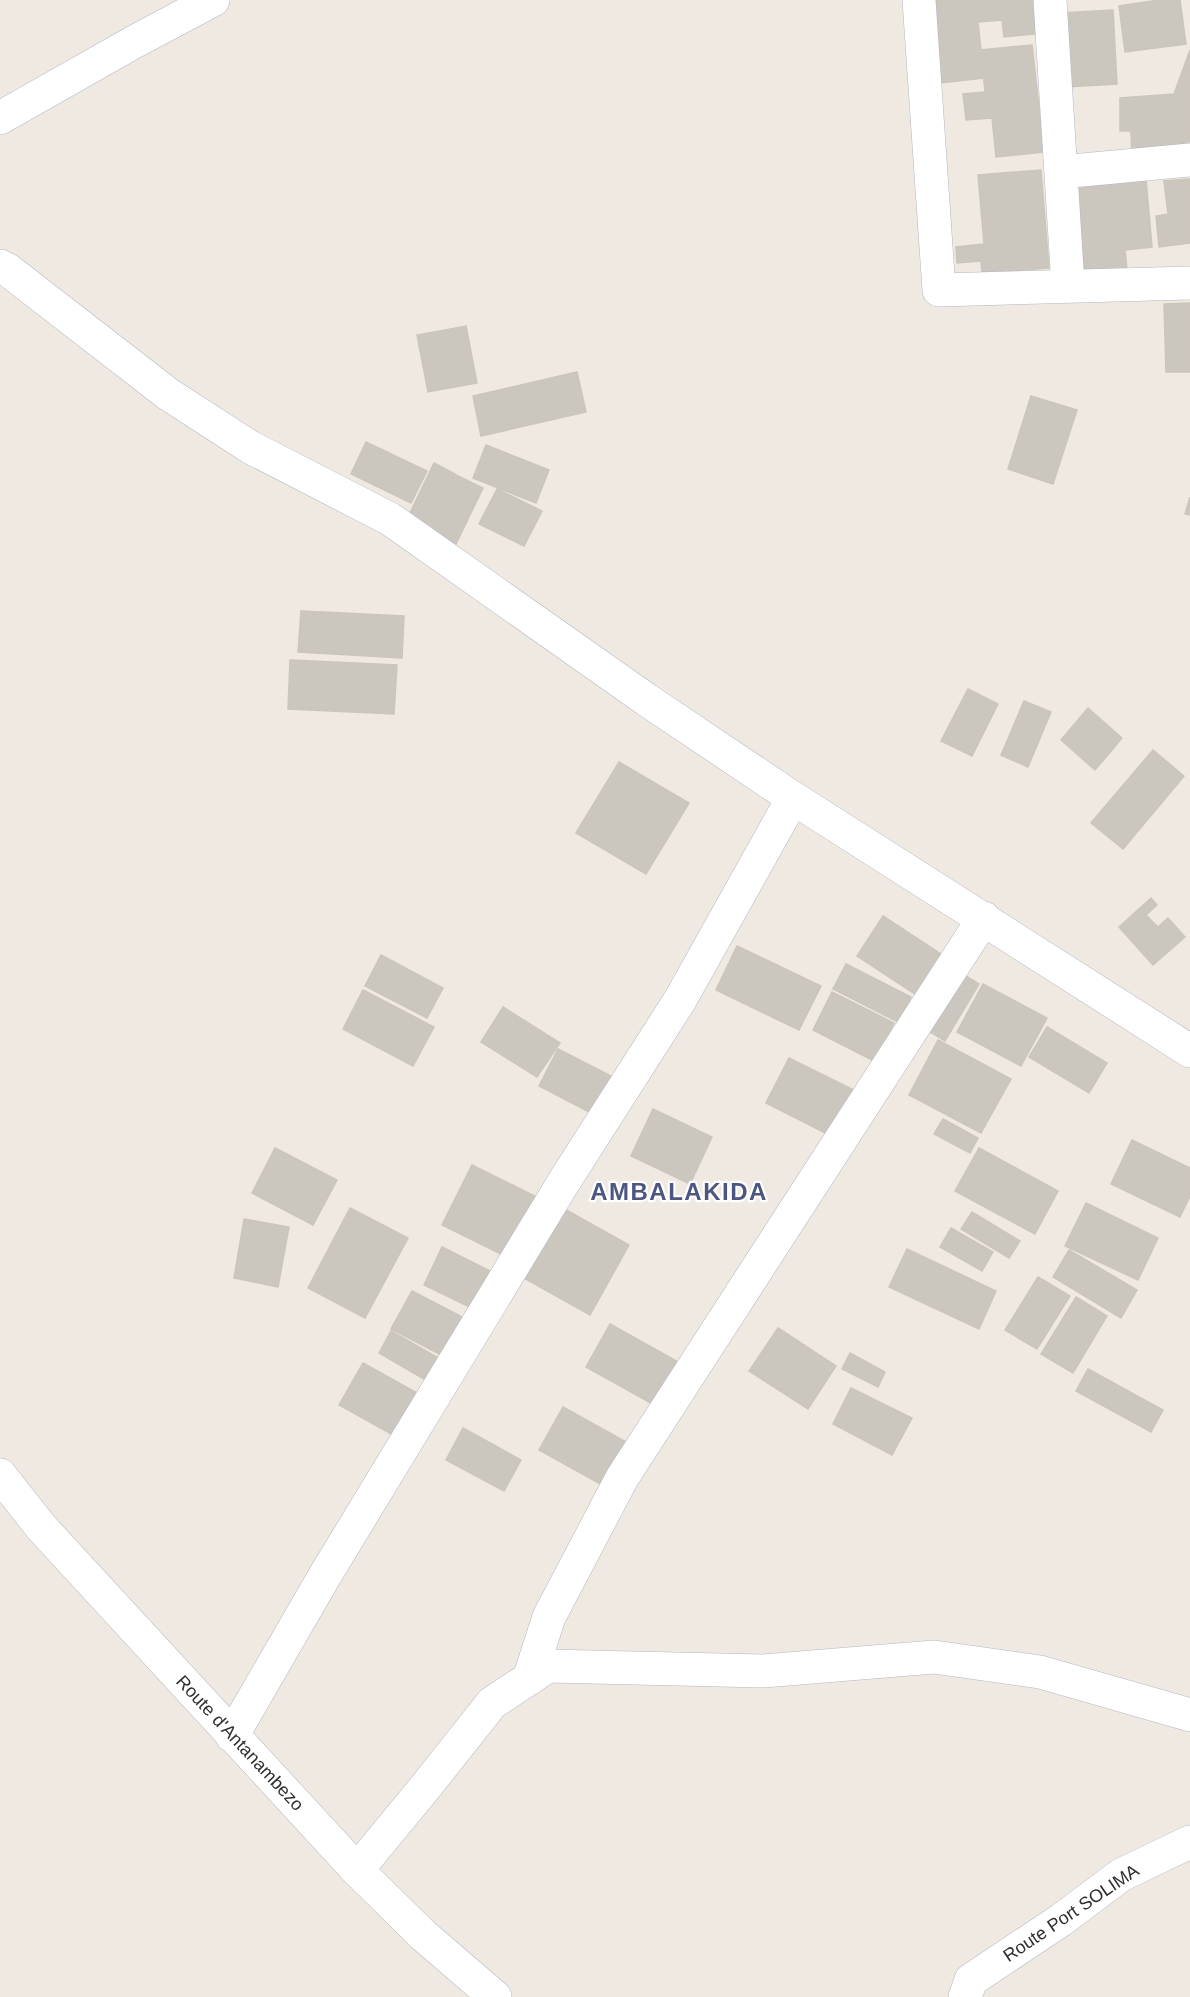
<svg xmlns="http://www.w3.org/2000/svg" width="1190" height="1997" font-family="Arial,sans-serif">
<rect width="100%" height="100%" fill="#efe9e1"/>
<path fill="#cbc7bf" stroke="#cbc5ba" stroke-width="1.5" d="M931,0H1041L1044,33L1004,37L1002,20L978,22L984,78L940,83Z
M1159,0H1180L1186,44L1125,52L1119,6Z
M1113,10L1117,84L1066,87L1061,13Z
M1032,45L1044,152L996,157L992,118L966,120L963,94L985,92L981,50Z
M1190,50V142H1184L1185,155L1132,157L1131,131H1120V98L1174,94Z
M1041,170L1049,268L982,273L981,261L957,263L956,247L984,244L978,175Z
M1146,179L1152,247L1125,250L1127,270L1085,274L1077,185Z
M1190,179V243L1159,247L1156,216L1168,214L1164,181Z
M1190,303V372H1166L1164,304Z
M466,326L477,383L428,392L417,335Z
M577,372L586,412L481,436L473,396Z
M1031,396L1077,410L1053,484L1008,469Z
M366,442L427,471L411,503L351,474Z
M486,445L549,470L536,503L473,478Z
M434,463L455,474L428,529L407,519Z
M456,475L483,488L455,546L428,533Z
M497,489L542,511L524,546L479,524Z
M1190,497V515L1185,514Z
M301,611L404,616L402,658L298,652Z
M290,660L397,665L394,714L288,709Z
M968,689L998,704L972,756L941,741Z
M1024,701L1051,712L1028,767L1001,755Z
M1088,708L1122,738L1095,770L1061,740Z
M1153,750L1184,776L1123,849L1091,823Z
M619,762L689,803L646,874L576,833Z
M1151,898L1157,905L1146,915L1158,927L1168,918L1185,937L1153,965L1119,927Z
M883,916L950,960L924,1000L857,956Z
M737,946L821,986L799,1030L716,990Z
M381,955L443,988L427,1018L365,986Z
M846,964L911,997L898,1022L833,989Z
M961,973L979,984L945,1041L927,1030Z
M983,984L1047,1018L1021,1066L957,1032Z
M363,990L434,1027L413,1066L343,1029Z
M832,992L894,1023L874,1061L813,1030Z
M503,1007L560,1043L537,1077L481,1042Z
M1047,1027L1107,1063L1089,1093L1029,1057Z
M938,1040L1011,1079L981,1133L909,1095Z
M558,1049L613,1077L593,1114L539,1086Z
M789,1058L860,1093L837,1139L766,1103Z
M653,1109L712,1137L690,1184L631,1156Z
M943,1119L978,1138L970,1153L934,1134Z
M1132,1140L1190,1168V1196L1180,1217L1111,1184Z
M275,1148L337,1180L313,1225L252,1193Z
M979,1148L1058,1191L1035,1234L955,1191Z
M472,1165L539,1198L509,1258L442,1225Z
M1086,1203L1158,1238L1138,1280L1065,1246Z
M561,1207L629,1245L590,1315L522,1277Z
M350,1208L408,1238L365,1318L308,1288Z
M972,1212L1020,1241L1009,1258L961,1229Z
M244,1219L289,1227L278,1287L234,1278Z
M951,1228L993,1252L982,1271L940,1247Z
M442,1247L500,1276L482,1313L424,1285Z
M907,1249L996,1291L979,1329L889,1287Z
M1069,1250L1137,1290L1121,1318L1053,1277Z
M1038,1277L1070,1296L1037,1349L1005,1330Z
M412,1291L470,1321L449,1359L391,1329Z
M1076,1297L1107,1316L1073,1373L1041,1354Z
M610,1324L689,1368L665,1411L586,1367Z
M778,1328L836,1366L808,1409L749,1371Z
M391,1331L449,1364L436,1386L379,1353Z
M850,1353L885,1372L878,1387L842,1369Z
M363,1363L426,1398L402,1440L339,1405Z
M1088,1369L1163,1410L1151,1432L1076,1391Z
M851,1388L912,1418L892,1455L833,1424Z
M563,1407L628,1443L604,1486L539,1450Z
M463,1428L521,1460L504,1491L446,1460Z"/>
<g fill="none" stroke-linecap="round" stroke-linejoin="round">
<defs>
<path id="minor" d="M919,0L939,290L1190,283
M1050,0L1068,286
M0,118L134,42L213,0
M1061,172L1190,160
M0,266L8,270L168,394L250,447L390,519L647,700L793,798L1190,1051
M0,1475L41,1527L357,1870L423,1935L495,1997
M529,1679L549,1617L622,1478L984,918
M232,1736L324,1577L565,1180L680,1000L793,798
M357,1870L427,1785L492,1703L548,1666L763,1671L934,1657L1040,1672L1190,1715
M965,1997L971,1980L1061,1920L1121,1875L1190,1842"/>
</defs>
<use href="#minor" stroke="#b4b7c1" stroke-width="34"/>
<use href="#minor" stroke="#fff" stroke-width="33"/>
</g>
<g text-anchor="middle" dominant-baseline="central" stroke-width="4.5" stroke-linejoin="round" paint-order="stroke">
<g font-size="18" fill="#2e2e2e" stroke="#fff">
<text transform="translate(240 1743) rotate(47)">Route d'Antanambezo</text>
<text transform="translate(1071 1913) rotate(-34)">Route Port SOLIMA</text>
</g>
<g font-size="24" font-weight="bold" letter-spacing="1.5" fill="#4d5680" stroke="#fff">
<text x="679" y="1191">AMBALAKIDA</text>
</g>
</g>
</svg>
